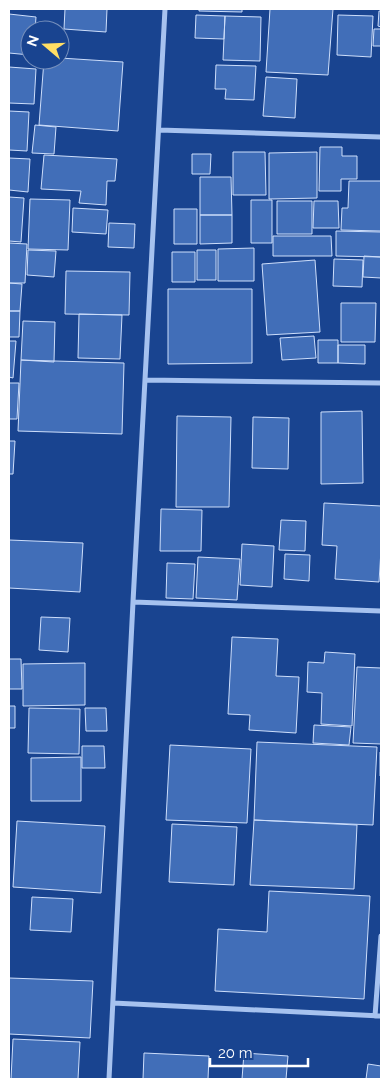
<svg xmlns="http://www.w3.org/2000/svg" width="390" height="1088" font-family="Raleway,sans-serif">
<rect width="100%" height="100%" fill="#194490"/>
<path fill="#416eb8" stroke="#cddefb" d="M65,9H107L106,32L64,29Z
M199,9H242V12L199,11Z
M270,9H333L328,75L266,72Z
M379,11H381V27L378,26Z
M9,14L36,17L35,30H30V55L9,53Z
M196,15L225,16L224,39L195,38Z
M338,15L373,16L371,57L337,55Z
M225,16L261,17L260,61L223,60Z
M374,29H381V46H373Z
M60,58L123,62L118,131L39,125L44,60H60Z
M216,65L256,66L254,100L225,99L226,89H215Z
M9,67L36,69L34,104L9,103Z
M266,77L297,79L295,118L263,116Z
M9,111L29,112L27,151L9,150Z
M35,125L56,127L54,154L32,153Z
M320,147H342V156H357V179H341V191H319Z
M233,152H265L266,195H233Z
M317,152V198L269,199V153Z
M192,154H211L210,174H192Z
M44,155L117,159L115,181H107L106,205L79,203L81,191L41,189Z
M9,158L30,159L28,192L9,190Z
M200,177H231L232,215H200Z
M349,181H381V231L341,230L342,208H348Z
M9,197L24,198L21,242L9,241Z
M30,199L70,200L68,250L28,249Z
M251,200H272V243H251Z
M277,201H312V234H277Z
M314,201H338L339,228H313Z
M73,208L108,210L106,234L72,232Z
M174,209H197V244H174Z
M200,215H232V243L200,244Z
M109,223L135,224L134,248L108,247Z
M336,231L381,232V257L336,256Z
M273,236H331L332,256H273Z
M9,243L27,244L25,283H9Z
M254,248V281H218V249Z
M28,250L56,251L54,277L27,275Z
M197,250H216V280H197Z
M172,252H195V282H172Z
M364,256L381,257V278L363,277Z
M334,259L363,260L362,287L333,286Z
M315,260L320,332L267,335L262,264Z
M66,271L130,272L129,315L65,314Z
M9,283L22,284L20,311H9Z
M168,289H252V363L168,364Z
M341,303H376L375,342H341Z
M9,311H20L19,337H9Z
M79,314L122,315L120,359L78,358Z
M23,321L55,322L54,362L21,360Z
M314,336L316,358L282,360L280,338Z
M318,340H338V363H318Z
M9,341H16L13,378L9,377Z
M338,345H365V364L338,363Z
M21,360L124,363L122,434L18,431Z
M9,383H19L17,419H9Z
M362,411L363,483L321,484V412Z
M177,416L231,417L229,507H176Z
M253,417L289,418L288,469L252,468Z
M9,441H15L13,474H9Z
M324,503L381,506V550L379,582L335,579L337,546L322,545Z
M161,509L202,510L201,551H160Z
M281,520L306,521L305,551L279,550Z
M9,540L83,543L80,592L9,588Z
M242,544L274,546L272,587L240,585Z
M285,554L310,555L309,581L284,579Z
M198,557L240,559L237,600L196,598Z
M167,563L195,564L193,599L166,598Z
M41,617L70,618L68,652L39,650Z
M232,637L278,639L276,676L299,677L296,733L249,730L250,715L228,714Z
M325,652L355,654L352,726L321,724L322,693L307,692L308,662L324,663Z
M9,659H21L22,689H9Z
M85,663V705L23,706V664Z
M357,667L381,668V744L353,743Z
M9,706H15V728H9Z
M29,708L80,709L79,754L28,753Z
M85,708H106L107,731H86Z
M314,725L351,727L349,745L313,743Z
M257,742L377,747L373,825L254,820Z
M170,745L251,749L247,823L166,820Z
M82,746H104L105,768H82Z
M380,752H381V776H380Z
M81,757V801H31V758Z
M254,820L357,825L354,889L250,885Z
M17,821L105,826L101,893L13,887Z
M172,824L237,827L234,885L169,882Z
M269,891L370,896L364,999L215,991L218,929L267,932Z
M32,897L73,899L71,932L30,930Z
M9,978L93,981L90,1038L9,1034Z
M13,1039L80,1042L78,1079H11Z
M144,1053L209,1056L208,1079H143Z
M244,1053L288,1056L286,1079H242Z
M368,1064L381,1066V1079H366Z"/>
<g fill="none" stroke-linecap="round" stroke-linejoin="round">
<path stroke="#a6c2ef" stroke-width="5" d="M159,130L381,137
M146,380L381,383
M133,602L381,611
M113,1003L381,1016
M375,1016L381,936
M109,1079L133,602L165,9"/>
</g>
<rect width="390" height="1088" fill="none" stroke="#ffffff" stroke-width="20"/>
<g transform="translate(45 45) rotate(289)"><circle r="24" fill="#194490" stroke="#758fbc"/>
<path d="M0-4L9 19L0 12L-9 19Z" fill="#ffde64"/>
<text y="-8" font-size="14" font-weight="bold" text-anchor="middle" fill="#ffffff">N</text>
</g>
<path d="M210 1058v8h98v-8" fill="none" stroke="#ffffff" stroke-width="2.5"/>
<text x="218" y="1058" font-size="15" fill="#ffffff" stroke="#194490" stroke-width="4" paint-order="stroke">20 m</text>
</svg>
